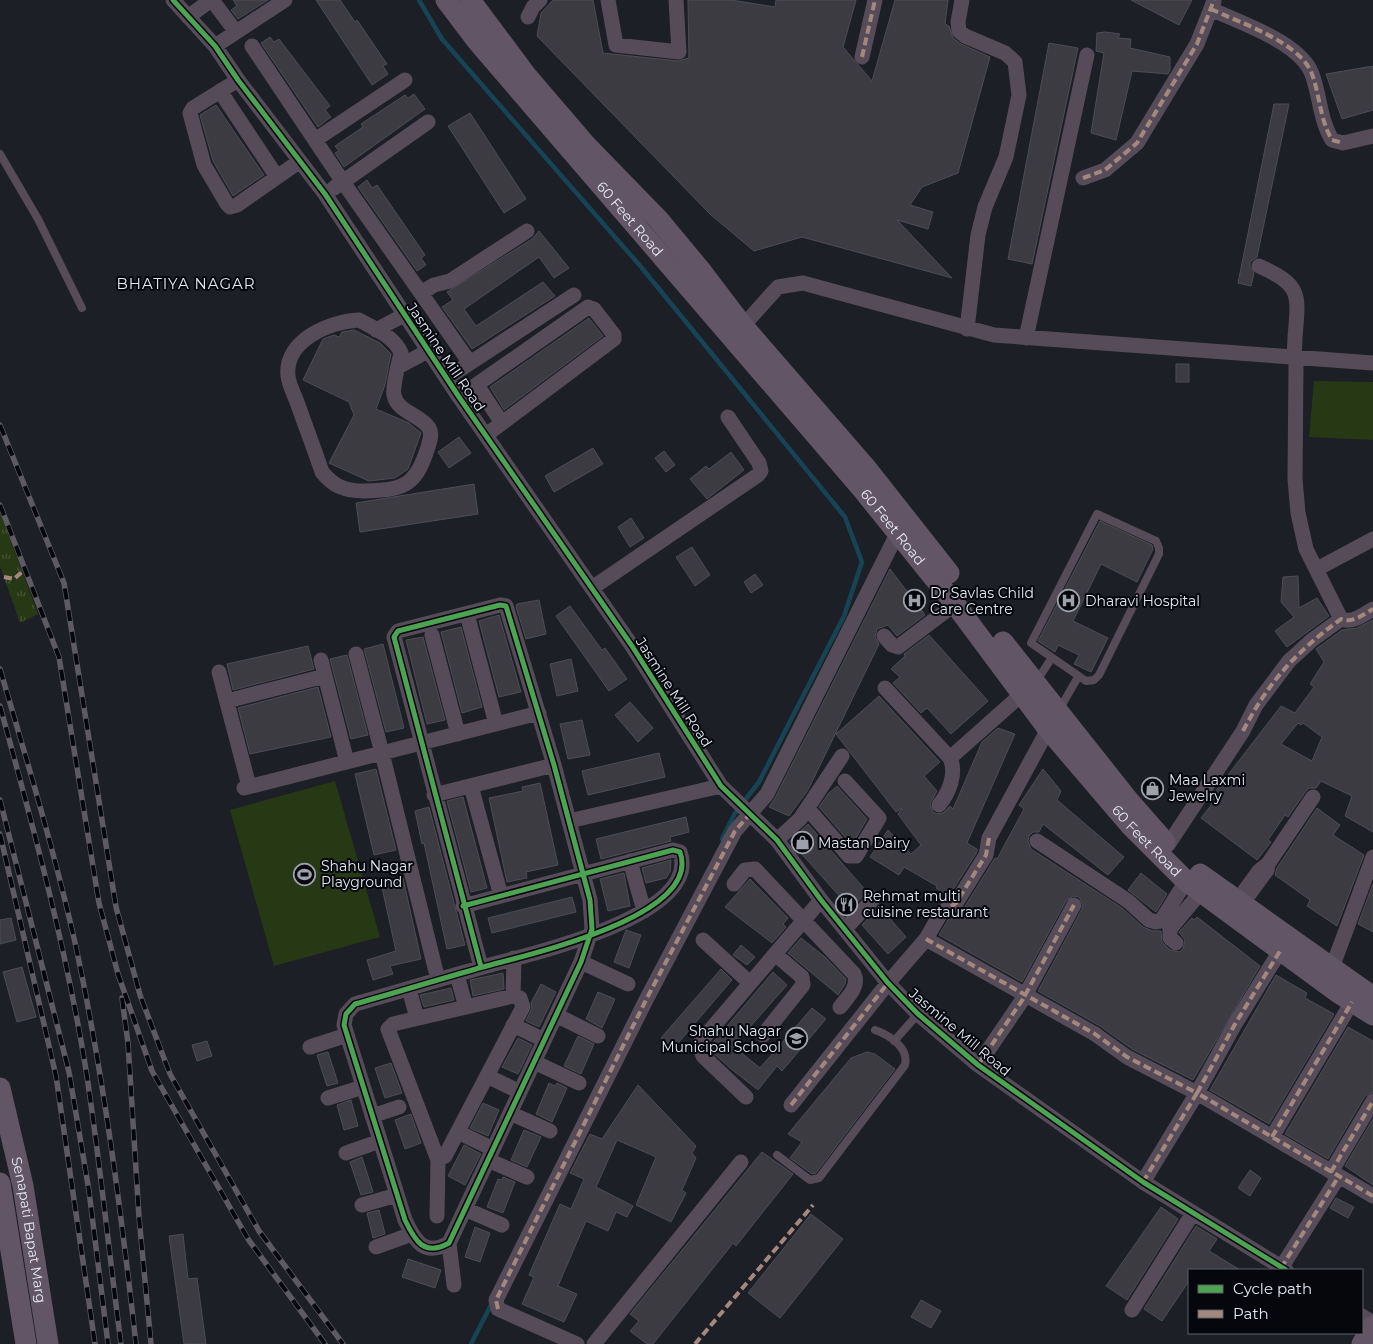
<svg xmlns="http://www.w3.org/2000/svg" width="1373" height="1344" font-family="Montserrat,sans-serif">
<defs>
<pattern id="grass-tufts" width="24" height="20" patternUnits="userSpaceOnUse" patternTransform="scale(1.25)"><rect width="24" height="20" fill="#273814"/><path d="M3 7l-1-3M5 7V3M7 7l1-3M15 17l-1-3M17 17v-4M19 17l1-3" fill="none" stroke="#465537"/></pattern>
</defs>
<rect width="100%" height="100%" fill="#1c1f26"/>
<path fill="url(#grass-tufts)" d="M0,512L38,614L20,623L0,566Z"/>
<path fill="#273814" d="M1314,381L1373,382V440L1309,437Z
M335,781L380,937L274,966L230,810Z"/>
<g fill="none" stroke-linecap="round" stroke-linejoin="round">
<path stroke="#164455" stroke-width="4.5" d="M419,0L442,39L642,268L845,517L862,562L844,616L759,782L735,813L722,839
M471,1344L492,1303"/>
</g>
<path fill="#3b3b41" stroke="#4d4d54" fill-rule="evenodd" d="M233,0H268L238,19L231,10L237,6Z
M316,0H340L355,22L357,20L387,64L383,66L388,74L372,85Z
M553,0H593L603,53L678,61L689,58L688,0H731L775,7L776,0H856L843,47L872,81L895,0H948L945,24L949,26L953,38L961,44L990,57L958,173L922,187L910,205L933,212L928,229L897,220L952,278L802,237L754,251L710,214L537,36L541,13Z
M1131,0H1192L1179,25Z
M1105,32L1120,34L1118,38L1131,39L1130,48L1170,57V70L1168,74L1132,71L1116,140L1091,133L1104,53L1096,51L1097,33Z
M270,37L274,42L279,39L330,106L325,110L331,117L318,127L261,43Z
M1049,43L1078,48L1032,264L1008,259Z
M1373,66V110L1342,119L1326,74Z
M414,94L425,109L344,167L335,153L339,151L335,146L363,127L361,124L405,95L408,98Z
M1274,104H1289L1257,257L1250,262V267L1254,273L1251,286L1238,283Z
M216,105L264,175L233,196L213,161L200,115Z
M470,113L526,199L504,213L448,126Z
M367,180L372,188L377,185L425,255L421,258L426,265L417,271L358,187Z
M539,231L569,268L554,278L539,257L464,309L476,326L543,282L555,296L472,349L442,307L453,300L447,292L532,239Z
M589,318L603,336L504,410L490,387Z
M354,330L380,343L391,354L385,385L376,409L409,423L421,433L408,469L395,478L369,481L329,463L354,415L349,402L303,380L323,339L334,335L339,337L342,332Z
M1176,364H1189V382H1176Z
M459,437L471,453L449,468L438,452Z
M593,448L603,464L554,492L545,476Z
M664,451L675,465L666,472L655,458Z
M731,452L744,470L707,499L690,479L706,466L709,469Z
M474,484L478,514L360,532L356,503Z
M631,518L644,538L630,547L618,527Z
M1100,521L1152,545L1153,549L1137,582L1101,564L1073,621L1108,638L1091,672L1074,664L1079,655L1058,645L1055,652L1038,641Z
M692,547L710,575L695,586L676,557Z
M890,569L925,615L897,636L888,625L877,629L875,637L879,644L808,790L789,816L769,807L775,798Z
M755,574L763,585L751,593L744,582Z
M1298,576L1299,608L1317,598L1329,616L1287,647L1275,631L1294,617L1281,602L1283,577Z
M539,600L546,634L526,639L516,607L517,604Z
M570,606L602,650L605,648L627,679L609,691L556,616Z
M499,615L521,692L499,697L479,621Z
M1373,620V832L1345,816L1352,796L1321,781L1316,788H1309L1306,791L1288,817L1285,815L1268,840L1271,842L1257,860L1201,818L1212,804L1208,801L1281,706L1295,713L1314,687L1310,684L1324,662L1316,649L1342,630L1357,628ZM1298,723L1301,725L1303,723L1322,737L1312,761L1281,744Z
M461,627L482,707L462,713L441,632Z
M929,635L988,701L951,734L927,708L921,713L893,683L900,677L891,669L905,656L904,654Z
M423,637L445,720L427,724L406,640Z
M383,644L404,728L386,732L364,649Z
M308,646L314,669L233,690L227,664Z
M347,655L368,735L351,739L330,659Z
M571,659L578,691L557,696L550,664Z
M318,687L331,737L250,754L238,708Z
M879,696L940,762L924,776L937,791L930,804L933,812L937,814L943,813L950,806L953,809L982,742L998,728L1015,734L967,843L977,849V852L949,896L936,888L937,886L904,867L899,875L870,857L888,830L911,854L921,845L898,814L902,808L896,812L836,734Z
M630,702L653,728L638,742L615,715Z
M582,720L590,755L568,759L560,724Z
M659,753L665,777L588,795L582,771Z
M376,769L396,850L374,855L355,774Z
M1043,769L1061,791L1057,800L1124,857L1108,875L1043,824L1039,832H1033L1029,836L1028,841L1031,849L1122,908L1143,927L1153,931H1161L1162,942L1170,950L1179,952L1183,949L1185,940L1179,932L1192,918L1194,920L1197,917L1260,966L1193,1080L1132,1049L1100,1026L1038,991L1082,909L1083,904L1079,897L1073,896L1066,901L1022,982L939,935L948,920L964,908L995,858L997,859L1024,809L1019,805Z
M540,783L558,865L526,872L527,878L507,882L489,798L523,791L522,787Z
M837,786L867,819L852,845L819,807L828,794Z
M463,797L487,888L471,892L447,801Z
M429,807L465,945L447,949L424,843L422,844L415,811Z
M1317,808L1340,825L1333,835L1364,855L1337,926L1307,906L1310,900L1275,875L1277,868Z
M686,817L689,832L670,837L671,841L601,859L596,839Z
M808,824L867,892L851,909L790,841Z
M671,860L670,872L666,878L646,883L642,868Z
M624,873L630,906L608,911L600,879Z
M1141,873L1167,894L1156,912L1128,890Z
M403,878L421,959L390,966L393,974L373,980L367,960L396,951L381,883Z
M750,879L788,918L783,924L786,927L772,943L725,907Z
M1373,884V932L1358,924Z
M572,897L576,912L492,933L488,918Z
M879,906L906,937L888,954L862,925Z
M11,918L16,940L0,944V920Z
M626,930L641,935L629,968L614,962Z
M801,938L825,957L846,979L845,984L838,995L788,953Z
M741,945L755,957L747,965L733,955Z
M22,967L36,1017L17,1022L3,972Z
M721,969L732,980L673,1049L661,1038Z
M773,972L787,985L733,1046L760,1068L812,1008L826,1019L782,1071L777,1066L758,1090L730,1068L711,1051L710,1046Z
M503,973L504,989L473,996L470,980Z
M1276,975L1307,993L1305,998L1334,1014L1269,1124L1210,1090Z
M541,984L556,992L539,1027L526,1021L532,1008L531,1003Z
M451,988L454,1000L424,1007L420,995Z
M598,992L615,999L602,1028L586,1019Z
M1348,1027L1373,1041V1092L1365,1096L1328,1159L1285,1134Z
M578,1036L594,1044L581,1074L564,1066Z
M518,1038L532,1045L518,1074L502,1067Z
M207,1041L212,1056L197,1061L192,1045Z
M328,1052L338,1083L327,1086L317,1055Z
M867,1052L875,1054L895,1069L816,1173L812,1174L790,1158L802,1142L788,1134L851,1058Z
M391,1063L402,1093L385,1098L375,1068Z
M549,1083L555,1086L557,1083L567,1088L552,1122L536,1114Z
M638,1085L696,1146L692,1153L696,1158L682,1190L686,1193L671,1222L636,1205L656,1157L617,1140L596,1187L633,1206L627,1217L616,1212L608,1231L586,1221L558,1286L577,1294L564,1322L522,1304L534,1277L529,1275L560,1204L571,1209L584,1179L570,1173L590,1134L602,1139Z
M351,1100L358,1126L344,1130L337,1105Z
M483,1103L499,1110L488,1136L470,1128Z
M411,1114L421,1143L405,1149L395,1120Z
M1373,1119V1185L1345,1166Z
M524,1130L541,1137L527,1167L511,1160Z
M464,1145L481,1154L465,1185L448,1176Z
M762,1152L793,1174L736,1246L733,1243L653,1344H647L630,1331L639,1321L630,1314Z
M362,1157L373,1192L361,1195L350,1162Z
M1250,1170L1261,1178L1250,1196L1238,1188Z
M503,1177L515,1182L503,1213L487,1207L498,1179L502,1180Z
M1336,1198L1354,1207L1348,1218L1330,1208Z
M1161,1207L1178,1219L1127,1300L1106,1286Z
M379,1210L385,1234L373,1238L367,1213Z
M811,1214L843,1239L780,1318L748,1293Z
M1196,1226L1217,1239L1209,1251L1240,1270H1189V1281L1162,1321L1144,1309Z
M475,1227L490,1233L480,1262L465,1257Z
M183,1234L188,1279L197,1278L206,1344H184L169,1236Z
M408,1259L441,1270L435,1288L402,1277Z
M921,1300L941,1311L931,1328L911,1317Z"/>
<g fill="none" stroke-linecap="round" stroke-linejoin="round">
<path stroke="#564c59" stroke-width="8" d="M0,154L38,219L82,308
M1097,514L1156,541L1159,548V554L1099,675L1094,680L1086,681L1031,643Z
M1036,682L1051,659
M1059,710L1078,677
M894,1041L918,1014
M777,1155L810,1180L819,1178L905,1065C909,1047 889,1035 875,1030"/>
<path stroke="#564c59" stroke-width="15" d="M173,0L215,46L238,80L325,194L459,397L632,646L721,786L777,840L821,900L888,983L918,1014L978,1065L1143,1182L1286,1270
M212,0L236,32
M608,0L616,45L679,52L676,0
M962,0L958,22L959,31L965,36L1005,53L1015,62L1019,95L1006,157L985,207L978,235L967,329
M1211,9C1240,23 1300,42 1312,74C1320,96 1320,120 1332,140L1343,143L1373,136
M188,17L211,0
M528,17L533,7L540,0
M215,46L285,0
M252,46L343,182L470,363
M862,57L875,0
M238,80L193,108L190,113L204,165L227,204L230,207L237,205L300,161
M220,91L277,177
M315,140L405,80
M1083,178L1105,170L1137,143L1197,44L1214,1
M334,188L428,122
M1259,266C1301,285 1299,293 1295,337C1295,347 1293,355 1296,364L1295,479L1298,513L1306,549L1341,619
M421,293L434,285L450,281L527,231
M359,320C374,328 395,337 401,353C399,363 392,386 394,395C397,412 421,415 429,428C433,435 429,443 427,450C415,487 402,490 364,491C345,491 333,486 322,472C314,448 305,425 297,402C294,394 289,385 288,376C284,340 331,321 359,320Z
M743,326L778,287L803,283L994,335L1373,363
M376,330L404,315
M1026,338L1087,55
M398,367L428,351
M447,378L574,295
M477,385L502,423
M459,397L588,307L594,309L614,335V339L486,435
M1317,569L1373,539
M592,588L758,475L761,471L759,463L728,417
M467,614L496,724
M432,635L458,734
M884,636L892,645L898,647L955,604
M356,654L382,753L438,980
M321,660L347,762
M219,672L249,786
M885,688L950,758
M227,701L325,676
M471,786L501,896
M244,788L539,713
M434,795L554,765
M939,805C949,793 957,773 950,758L1030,687
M808,809L849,856H856L879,818L845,781
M569,821L721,786
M777,840L800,819L842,756
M1037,841L1128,901L1149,920L1156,922L1161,921L1186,881
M1168,845L1243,731L1256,705L1289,661L1312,640L1341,619C1352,624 1364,614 1373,609
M630,861L644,911
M1268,864L1313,797
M734,884L745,870L755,869L854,974C860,986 847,998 840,1007
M1238,900L1259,871L1268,864L1267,870L1242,904
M463,906L673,850L680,852C703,917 525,955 483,967C440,979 398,992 355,1004L346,1014L344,1025L405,1220C415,1241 424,1257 449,1243L581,962L592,929L590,900L554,765L506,606L500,605L398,631L394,637L481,967
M845,929L874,898
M926,939L1095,1034L1127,1057L1197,1093L1235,1024L1280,951
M703,940L750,983
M1176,943L1170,938V929L1201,892
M581,962L628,984
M1332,968L1373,857
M457,975L466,1007
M409,989L417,1018
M513,996L520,998L523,1007L445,1156L438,1160L388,1029L393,1024Z
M513,996L514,958
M556,1015L598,1036
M513,1025L544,1040
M763,1035L803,985L802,977L775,954
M310,1047L347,1035
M534,1062L579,1083
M978,1065L1023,999L1074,905
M487,1076L520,1092
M746,1097L703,1056L700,1047L701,1041L821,900
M328,1098L363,1087
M791,1105L888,983L926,939L941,913L956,903L986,855L989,838L1052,722
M510,1113L550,1131
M372,1116L399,1107
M458,1132L493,1149
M1272,1137L1352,1002
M346,1153L380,1141
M488,1160L527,1177
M1331,1172L1373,1101
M1143,1182L1197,1093L1373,1196
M362,1205L397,1195
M465,1209L502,1225
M437,1216L438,1160
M449,1243L454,1285
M376,1247L412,1234
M1281,1268L1339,1176
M1132,1310L1193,1213
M1362,1316L1373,1323
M577,1344L498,1309L496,1300L647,998L735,831L767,794L898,532
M594,1344L741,1162"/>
<g stroke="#625666" stroke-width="21">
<path id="s1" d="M446,0L477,41L863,490L955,604L1048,729L1130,825L1186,881L1340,994L1373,1015"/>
<path d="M470,0L526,75L586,145L658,219L702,272L743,326L867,469L949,573"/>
<path d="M1003,642L1129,801L1165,842"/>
<path d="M1200,874L1373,997"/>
<path id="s2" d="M0,1088L23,1186L48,1344"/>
<path d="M0,1183L26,1344"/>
<path d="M1362,1344L1373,1326"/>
</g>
<defs>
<path id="rail" d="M0,425L64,583L116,907L140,995L170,1074L259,1231L343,1344
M0,505L59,657L99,903L118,974L152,1071L248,1239L325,1344
M0,669C27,761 55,853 76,947C104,1078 121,1211 136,1344
M0,706C33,826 66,947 86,1070C100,1161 109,1253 121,1344
M0,800L69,1072L89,1191L108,1344
M0,834L56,1076L95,1344
M122,998L128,1043L139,1217L151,1344"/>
</defs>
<use href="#rail" stroke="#5d5a62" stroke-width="5.5"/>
<use href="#rail" stroke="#05070d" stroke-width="4" stroke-dasharray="11" stroke-linecap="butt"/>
<path stroke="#a5887d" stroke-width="4" stroke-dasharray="8 4" stroke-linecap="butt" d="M1211,9C1240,23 1300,42 1312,74C1320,96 1320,120 1332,140L1343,143
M862,57L875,0
M1083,178L1105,170L1137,143L1197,44L1214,0
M4,577L14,579L22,572
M1243,731C1269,681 1296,652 1341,619C1352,624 1364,614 1373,609
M941,913L956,903L986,855L989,838
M926,939L1095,1034L1127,1057L1197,1093L1235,1024L1280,951
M978,1065L1023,999L1074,905
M791,1105L888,983
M1272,1137L1352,1002
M1331,1172L1373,1101
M1143,1182L1197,1093L1373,1196
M1281,1268L1339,1176
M498,1309L496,1300L647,998L735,831L749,815
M695,1344L813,1205"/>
<defs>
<path id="cycleway" d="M173,0L215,46L238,80L325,194L459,397L632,646L721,786L777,840L821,900L888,983L918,1014L978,1065L1143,1182L1286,1270
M463,906L673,850L680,852C703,917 525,955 483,967C440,979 398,992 355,1004L346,1014L344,1025L405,1220C415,1241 424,1257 449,1243L581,962L592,929L590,900L554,765L506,606L500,605L398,631L394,637L481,967"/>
</defs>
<use href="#cycleway" stroke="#05070d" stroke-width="8"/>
<use href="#cycleway" stroke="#4ca352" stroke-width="5"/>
</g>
<defs>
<symbol id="hospital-ring" viewBox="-11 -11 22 22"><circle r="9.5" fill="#05070d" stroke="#9da1ab" stroke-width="1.5"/><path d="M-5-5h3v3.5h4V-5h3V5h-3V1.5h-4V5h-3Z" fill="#9da1ab"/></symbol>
<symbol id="shop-ring" viewBox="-11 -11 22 22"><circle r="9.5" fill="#05070d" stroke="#9da1ab" stroke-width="1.5"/><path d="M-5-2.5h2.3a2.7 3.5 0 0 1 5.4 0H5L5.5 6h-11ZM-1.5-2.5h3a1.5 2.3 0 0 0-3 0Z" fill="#9da1ab"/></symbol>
<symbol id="stadium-ring" viewBox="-11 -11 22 22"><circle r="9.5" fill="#05070d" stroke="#9da1ab" stroke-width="1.5"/><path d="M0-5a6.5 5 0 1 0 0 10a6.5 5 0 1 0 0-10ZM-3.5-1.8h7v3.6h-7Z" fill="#9da1ab"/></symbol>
<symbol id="restaurant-ring" viewBox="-11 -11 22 22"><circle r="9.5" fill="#05070d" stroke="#9da1ab" stroke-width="1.5"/><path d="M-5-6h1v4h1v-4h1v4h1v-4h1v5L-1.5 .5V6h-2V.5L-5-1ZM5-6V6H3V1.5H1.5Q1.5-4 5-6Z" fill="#9da1ab"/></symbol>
<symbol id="school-ring" viewBox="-11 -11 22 22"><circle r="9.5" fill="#05070d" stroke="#9da1ab" stroke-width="1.5"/><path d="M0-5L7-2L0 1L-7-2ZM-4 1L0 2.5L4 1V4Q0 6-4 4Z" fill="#9da1ab"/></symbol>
</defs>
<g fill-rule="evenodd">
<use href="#hospital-ring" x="902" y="588" width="25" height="25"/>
<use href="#hospital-ring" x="1056" y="588" width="25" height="25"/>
<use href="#shop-ring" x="1140" y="776" width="25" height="25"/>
<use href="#shop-ring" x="790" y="830" width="25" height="25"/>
<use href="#stadium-ring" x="292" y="862" width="25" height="25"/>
<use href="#restaurant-ring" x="834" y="892" width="25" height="25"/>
<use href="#school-ring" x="784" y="1026" width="25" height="25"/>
</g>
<g text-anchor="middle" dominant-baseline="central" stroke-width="4" stroke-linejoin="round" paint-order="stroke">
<g font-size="14" fill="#e3e7f2" stroke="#05070d">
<text stroke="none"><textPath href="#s1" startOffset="286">60 Feet Road</textPath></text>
<text transform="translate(446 357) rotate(56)">Jasmine Mill Road</text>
<text stroke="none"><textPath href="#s1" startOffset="691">60 Feet Road</textPath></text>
<text transform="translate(674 692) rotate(57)">Jasmine Mill Road</text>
<text stroke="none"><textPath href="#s1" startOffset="1095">60 Feet Road</textPath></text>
<text transform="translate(960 1032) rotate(40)">Jasmine Mill Road</text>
<text stroke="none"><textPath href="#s2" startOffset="145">Senapati Bapat Marg</textPath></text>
</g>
<g font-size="14" fill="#e3e7f2" stroke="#05070d" text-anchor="start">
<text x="930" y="593">Dr Savlas Child<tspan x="930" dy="16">Care Centre</tspan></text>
<text x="1085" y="601">Dharavi Hospital</text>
<text x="1169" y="780">Maa Laxmi<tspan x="1169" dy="16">Jewelry</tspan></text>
<text x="818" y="843">Mastan Dairy</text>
<text x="321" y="866">Shahu Nagar<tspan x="321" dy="16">Playground</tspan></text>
<text x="863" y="896">Rehmat multi<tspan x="863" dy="16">cuisine restaurant</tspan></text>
<text x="781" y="1031" text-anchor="end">Shahu Nagar<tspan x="781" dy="16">Municipal School</tspan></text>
</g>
<g font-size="15" letter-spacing="1" fill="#e3e7f2" stroke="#05070d">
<text x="186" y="283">BHATIYA NAGAR</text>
</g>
</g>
<rect x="1188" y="1269" width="175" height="65" fill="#05070d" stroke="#5e6169"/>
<rect x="1198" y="1285" width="25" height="8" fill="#4ca352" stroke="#5e6169"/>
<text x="1233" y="1294" font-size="15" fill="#e3e7f2">Cycle path</text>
<rect x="1198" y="1310" width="25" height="8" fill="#a5887d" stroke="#5e6169"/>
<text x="1233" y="1319" font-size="15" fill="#e3e7f2">Path</text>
</svg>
